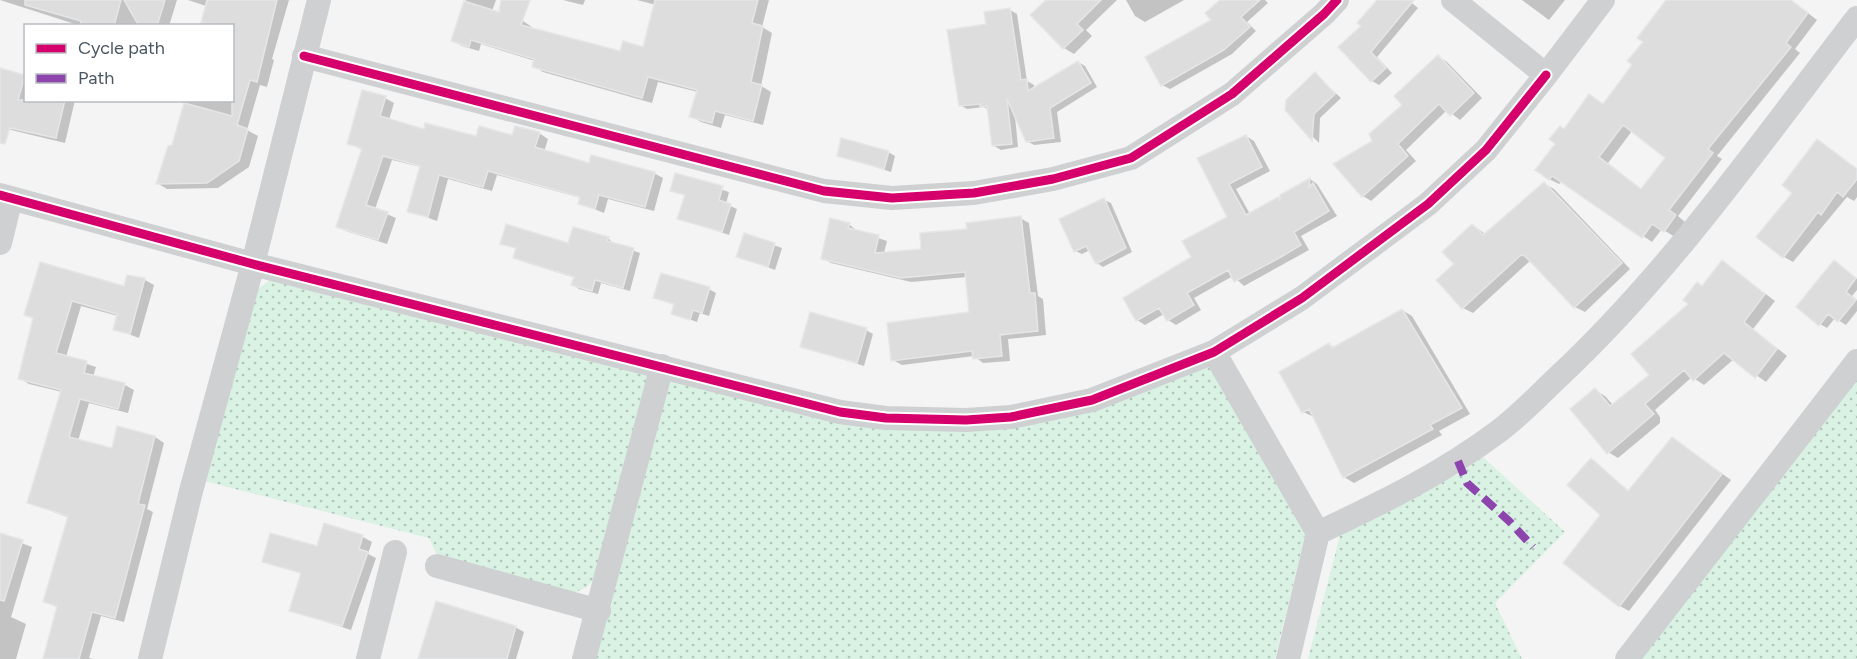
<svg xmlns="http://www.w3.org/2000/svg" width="1857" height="659" font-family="Figtree,sans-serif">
<defs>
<pattern id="grass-dots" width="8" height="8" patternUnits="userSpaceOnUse" patternTransform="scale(1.5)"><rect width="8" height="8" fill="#d9f2e3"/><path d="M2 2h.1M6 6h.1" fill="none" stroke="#b2c7bb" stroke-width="1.8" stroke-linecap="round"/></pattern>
</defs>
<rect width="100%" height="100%" fill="#f4f4f4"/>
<path fill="url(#grass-dots)" d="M275,276L654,369L601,571L587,587L565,597L440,562L429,538L204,481L258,289Z
M1211,361L1306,531L1275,659H595L668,377L838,418L1012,423Z
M1857,376V659H1640Z
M1483,457L1565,532L1495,603L1522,659H1308L1340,535L1460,473Z"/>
<path fill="#0003" fill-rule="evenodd" d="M0,0H177L169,26H81Z
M188,0H289L272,59L274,60L267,87L260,85L247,130L258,136L249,167L218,188L167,189L157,183L173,146L186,100H232V26H200L206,6Z
M466,0H496L492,11L523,21L532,27L531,29L621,53L644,49L656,5L637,0H769L762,27L772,33L761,86L771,92L763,125L725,115L721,128L701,122L691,116L698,92L658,82L652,103L543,72L534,66L535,61L481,44L479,51L462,46L453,41Z
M563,0H585L583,5Z
M1048,0H1117L1086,30L1092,36L1074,54L1064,48Z
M1126,0H1184L1145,22L1135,16Z
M1222,0H1265L1268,3L1247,22L1256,31L1232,54L1170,89L1162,85L1213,20Z
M1379,0H1408L1418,8L1377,57L1392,73L1379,85L1372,81L1363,26Z
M1522,0H1565L1549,20Z
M1676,0H1791L1817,20L1795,49L1800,53L1717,156L1722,159L1678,216L1685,222L1675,237L1662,229L1652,242L1562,181L1559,184L1549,179L1565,130L1604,105ZM1632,131L1667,158L1642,190L1608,163Z
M1010,10L1017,14L1027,81L1034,85V89L1078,62L1085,66L1097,87L1057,112L1061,142L1034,145L1027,141L1015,116L1018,147L1001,150L994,146L989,110L984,107L967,109L960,105L987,26Z
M1438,56L1447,62L1482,98L1460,120L1447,110L1406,150L1416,161L1371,201L1363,196L1374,141Z
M0,69L26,77V100H75L65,143L7,129L0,138Z
M1315,74L1341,98L1320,118L1319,143L1287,110Z
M385,98L394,103L389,120L425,130L477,137L539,133L548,139L544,152L590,165L654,173L663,178L654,211L608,199L604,213L579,203L581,198L497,175L492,191L448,179L437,221L409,211L421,167L392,160L375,209L396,218L387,244L346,231L337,226L363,150L348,143Z
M1246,136L1254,141L1270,171L1236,189L1250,214L1278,198L1281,201L1310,179L1317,184L1337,216L1301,236L1309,250L1244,286L1233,276L1194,298L1201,310L1176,325L1168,320L1164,314L1145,325L1137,320L1229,217L1199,159Z
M1817,141L1857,169V197L1854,201L1847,197L1793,262L1784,257Z
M888,152L895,156L891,172L839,155Z
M676,175L729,192L726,204L737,209L729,235L679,218L686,196L671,190Z
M1545,184L1554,189L1630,269L1585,312L1575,307L1531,260L1473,313L1463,308L1456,265L1473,225L1486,235Z
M1104,200L1111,203L1132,252L1103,267L1097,263L1090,250L1082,254L1075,251Z
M1020,218L1029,223L1038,296L1043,299L1046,335L1008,339L1010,361L983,363L974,356L902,365L893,360L970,314L967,277L911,282L831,263L822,258L849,224L857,231L887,241L884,253L923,250L969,231Z
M745,235L782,248L775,270L738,256Z
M608,238L614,244L640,253L630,291L601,283L598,294L579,289L573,285L575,278L521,261L515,258L517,249L502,243L569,245Z
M1723,262L1775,301L1753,329L1787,356L1766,382L1734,359L1704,385L1692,377L1655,410L1660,417V423L1618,458L1608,452L1595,390L1605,396L1614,406L1651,375L1690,304Z
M41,263L125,288L128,276L145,280L154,285L139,338L115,329L118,316L81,306L66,357L96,367L93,377L125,385L134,390L128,413L89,403L78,441L113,450L155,437L164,443L147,509L153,512L124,622L101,616L89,658L93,659H44L58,608L45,601L70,518L29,503L62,392L29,384L19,378L35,319L26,314Z
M1841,266L1857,279V290L1852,296L1857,300V311L1846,325L1835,318L1827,328L1820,324Z
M709,289L716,293L709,316L700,313L697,322L673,313L675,305L655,297Z
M1402,310L1412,316L1470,414L1439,431L1442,435L1354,483L1344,477L1314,417L1303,412L1329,345L1336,348Z
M866,330L873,334L864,366L802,346Z
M1681,444L1731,480L1629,611L1620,606L1591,460L1629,491Z
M0,535L32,547L11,617L26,624L16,659H0Z
M363,537L372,542L368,554L376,558L351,630L290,610L302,574L263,561Z
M515,627L524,632L516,659H420Z"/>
<path fill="#ddddde" stroke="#e5e6e7" stroke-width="1.5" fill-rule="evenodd" d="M25,0H121L114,26H80L81,21L25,5Z
M124,0H165L157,26H139Z
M207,0H277L257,82L250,80L237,125L248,129L239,161L207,183L156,184L168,146L172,145L184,103L232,116V26L201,23Z
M501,0H530L521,25L620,51L623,41L643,47L655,0H758L752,23L763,26L751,82L762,85L753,121L715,111L712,123L689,117L697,90L648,77L642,98L532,67L534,59L471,40L469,47L451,41L464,1L499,12Z
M1046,0H1101L1077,24L1083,30L1063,49L1030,15Z
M1220,0H1260L1241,17L1250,27L1224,50L1161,86L1145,57L1211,20L1205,13Z
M1377,0H1414L1371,52L1386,68L1371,82L1338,47L1361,26L1357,23Z
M1666,0H1791L1808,13L1786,43L1791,47L1708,149L1713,153L1669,210L1676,215L1664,232L1652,224L1642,238L1552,176L1549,180L1535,170L1555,144L1549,139L1560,126L1564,129L1589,94L1603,104L1632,65L1627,61L1643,42L1637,38ZM1623,125L1665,158L1641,189L1599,157Z
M1010,8L1021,80L1027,79L1028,91L1078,61L1091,83L1050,108L1054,138L1026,142L1007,99L1012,144L992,146L987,106L980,107V104L959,106L947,30L986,24L984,12Z
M1438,55L1474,93L1450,116L1439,104L1398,144L1408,156L1362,197L1333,164L1372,141L1369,134L1402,105L1394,96Z
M0,68L25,75L18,100H65L56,138L10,128L5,144L0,143Z
M1315,72L1335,94L1314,114L1312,141L1285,110L1286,100Z
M362,90L386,96L380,116L424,129L425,123L476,136L479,126L512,135L515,126L540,132L535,147L589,163L591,155L655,172L645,207L599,195L595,209L578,204L580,197L488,171L483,187L439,175L428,217L407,212L420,166L383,156L366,205L388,212L378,240L336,227L362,148L347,144Z
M1246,135L1262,167L1229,184L1246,215L1278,197L1280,201V195L1310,178L1309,187L1313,183L1329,211L1294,232L1301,245L1281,257L1234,282L1228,270L1187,293L1194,305L1167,321L1159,308L1136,321L1123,298L1191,257L1182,241L1227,217L1197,158Z
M841,138L889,151L884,169L837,156Z
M1817,139L1857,169V179L1843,197L1837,192L1821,215L1818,212L1783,258L1756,237L1792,193L1782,185Z
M675,173L723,186L719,200L731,204L722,232L677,219L685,195L670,191Z
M1544,182L1622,263L1574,308L1525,256L1521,255L1462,309L1436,280L1454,264L1442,252L1472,224L1483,235Z
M1104,198L1126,248L1096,264L1086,246L1074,252L1059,219Z
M1021,216L1030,293H1035L1038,331L1000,335L1002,356L973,359L972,351L891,361L887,323L969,312L965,272L901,278L821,259L830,218L850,223L848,228L879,235L875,253L921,249L920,233L967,229L966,223Z
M506,224L568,243L573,227L609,237L607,241L634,248L623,288L595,280L592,291L571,285L574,277L513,258L516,248L500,244Z
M744,233L775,243L768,267L736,257Z
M1722,260L1765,294L1744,322L1777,349L1755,378L1724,353L1693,381L1684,370L1645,404L1654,414L1607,454L1570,409L1595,388L1610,406L1649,375L1631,354L1688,304L1683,300L1697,282L1702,286Z
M1834,260L1856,278L1846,292L1856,300L1838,322L1828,314L1819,326L1796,307Z
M40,262L124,286L127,275L145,278L130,334L113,330L117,314L72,301L56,353L87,361L84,373L125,383L118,409L80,399L69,437L112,448L117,426L155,436L138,504L145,505L115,618L92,612L79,659H43L57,606L43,602L68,516L27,503L61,390L18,379L33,318L24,315Z
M661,273L710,287L702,313L693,310L690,320L671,314L674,304L653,298Z
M1402,309L1462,408L1430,425L1433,429L1343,478L1309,409L1302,413L1279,372L1329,343L1332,348Z
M810,312L867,328L857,363L800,347Z
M1672,437L1722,474L1619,607L1563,563L1600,515L1567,485L1591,458L1628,491Z
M324,523L363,535L359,549L368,552L342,626L289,611L301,573L262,562L270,533L317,546Z
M0,533L23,540L4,601L0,600Z
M436,601L516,626L507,659H418Z"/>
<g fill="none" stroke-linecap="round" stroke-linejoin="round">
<path stroke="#ced0d2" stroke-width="24" d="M1453,0L1546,75L1603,0
M304,56L824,191L892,198L974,193L1053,179L1131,158L1232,94L1324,14L1337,0
M0,195L253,264L840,412L886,418L966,420L1011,417L1092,400L1214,352L1302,298L1428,204L1486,150L1546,75
M0,243L11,198
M1214,352L1318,533L1288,659
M1318,533C1381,503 1442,474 1499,431C1519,416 1537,397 1556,379C1671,272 1761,142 1857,18
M437,566L599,611
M150,659L191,491L253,264L319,0
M368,659L395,552
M584,659L662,366
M1627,659L1857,361"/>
<path stroke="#8e44ad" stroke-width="8" stroke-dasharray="15 8" stroke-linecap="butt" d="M1458,461L1467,483L1509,521L1533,547"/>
<defs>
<path id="cycleway" d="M304,56L824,191L892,198L974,193L1053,179L1131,158L1232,94L1324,14L1337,0
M0,195L253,264L840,412L886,418L966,420L1011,417L1092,400L1214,352L1302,298L1428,204L1486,150L1546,75"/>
</defs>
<use href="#cycleway" stroke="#fff" stroke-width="13"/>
<use href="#cycleway" stroke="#d6006c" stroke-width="9"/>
</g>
<rect x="24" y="24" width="210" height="78" fill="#ffffff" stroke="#b7bbc0" stroke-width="1.5"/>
<rect x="36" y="44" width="30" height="9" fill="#d6006c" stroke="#b7bbc0" stroke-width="1.5"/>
<text x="78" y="54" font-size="18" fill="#4a5661">Cycle path</text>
<rect x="36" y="74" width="30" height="9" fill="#8e44ad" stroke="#b7bbc0" stroke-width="1.5"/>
<text x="78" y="84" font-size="18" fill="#4a5661">Path</text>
</svg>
